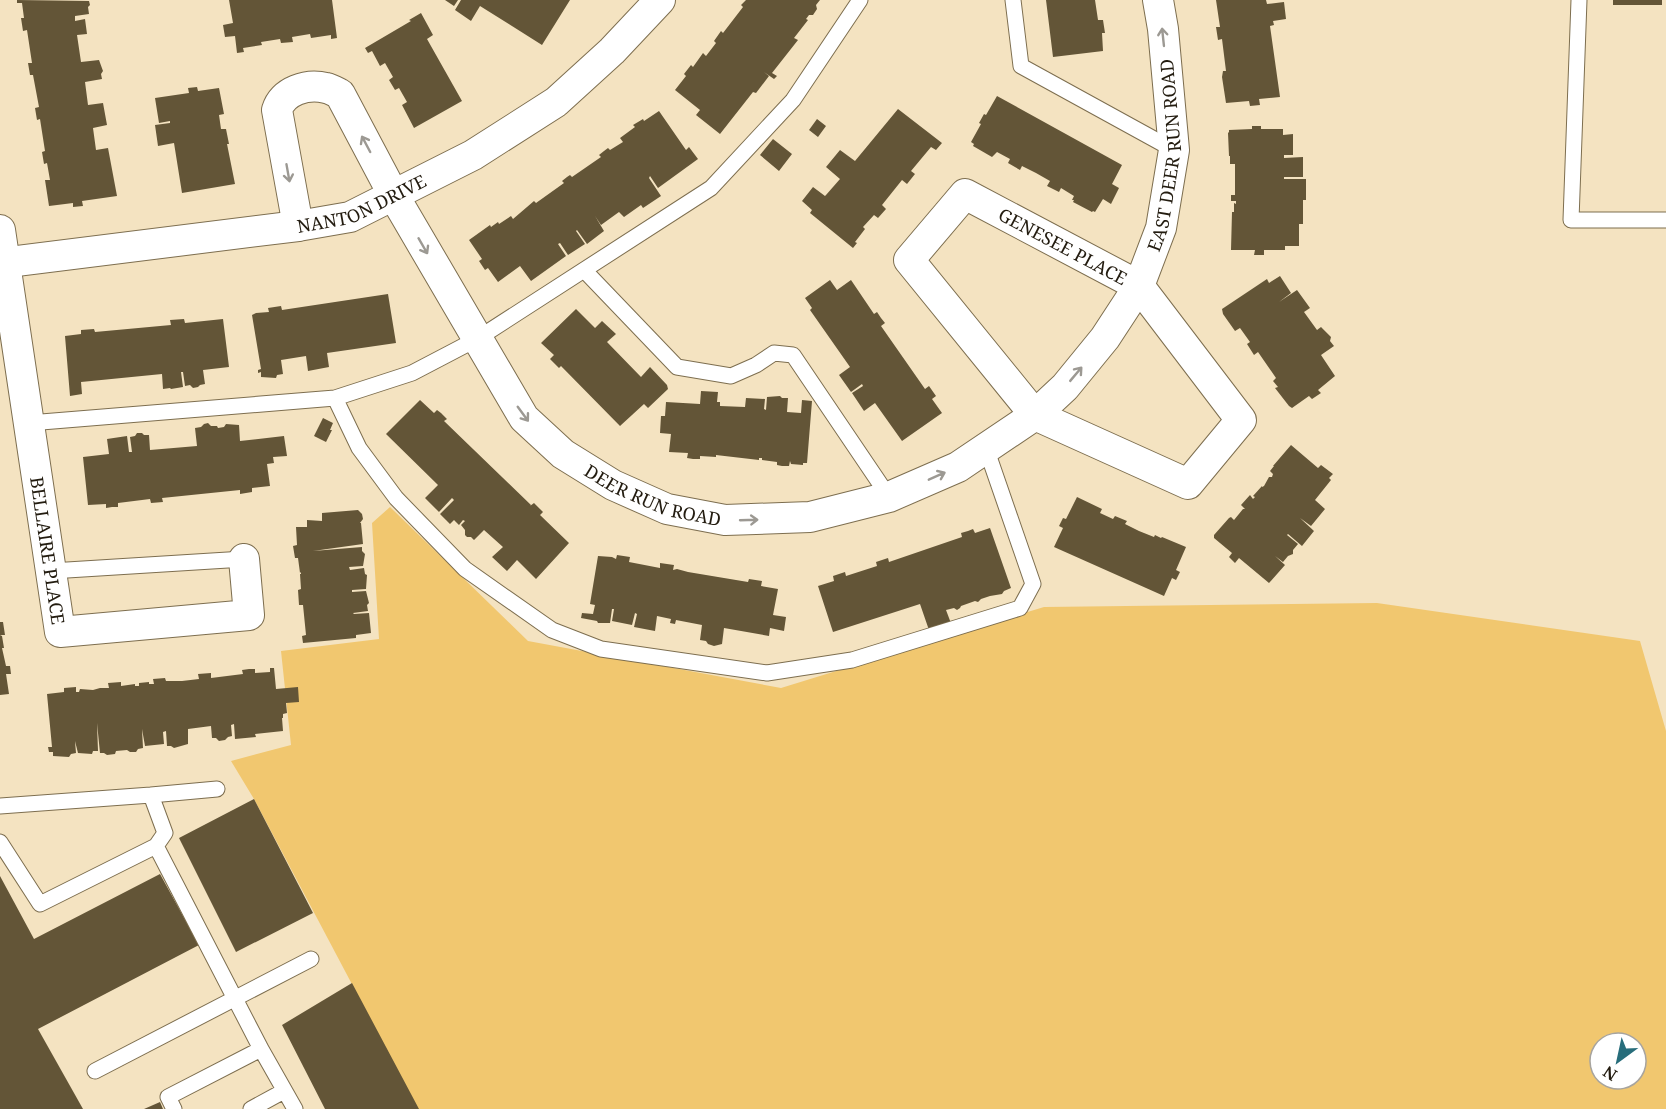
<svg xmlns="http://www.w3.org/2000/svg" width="1666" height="1109" font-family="'Noto Serif',serif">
<rect width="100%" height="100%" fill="#f4e3c1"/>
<path fill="#f1c76f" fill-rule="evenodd" d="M390,507L528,641L781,688L1044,607L1377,603L1640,641L1666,731V1109H418L254,799L231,761L291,745L281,651L379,639L372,523ZM1600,1043H1636V1079H1600Z"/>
<path fill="#635537" d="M17,0L89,1L90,5L88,7L89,14L75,16V21L85,19L87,34L77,35L81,62L99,60L103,71L101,74L102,79L85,82L88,105L103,103L107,125L93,128L96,150L108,148L117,196L82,201L83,206L73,207V203L49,206L45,180H50L47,163L44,164L42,152L45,151L40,119L37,120L35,108L39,107L33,75H30L28,63H32L27,30L23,31L21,18H24L22,3H17Z
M229,0H332L337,38L331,39V35L311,38L310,34L292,37L293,42L281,43L280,39L261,42L262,45L243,48L244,52L237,53L235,36L225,37L223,25L233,23Z
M445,0H458L454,6Z
M461,0H570L542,45L480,6L471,21L455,10Z
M746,0H820L816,5L817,9L813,15H809L806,19L808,20L794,38L798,40L772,73L777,76L774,79L764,72L769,76L756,93L753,92L720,134L696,115L700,110L675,90L686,76L684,74L691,65L693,67L703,53L706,56L716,43L714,41L721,31L723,33L743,7L741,5Z
M1046,0H1095L1098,20H1103L1105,33H1102L1103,51L1053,57Z
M1216,0H1266L1267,4L1284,2L1286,19L1273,21L1274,25L1270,26L1280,97L1259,99L1260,105L1250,106L1249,101L1226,103L1222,77L1223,71H1226L1222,39L1218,40L1216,27H1220Z
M1613,0H1662V5H1613Z
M421,13L433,35L427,39L462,101L414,128L402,105L407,102L399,88L395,90L389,80L393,77L385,63L380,66L372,51L368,53L365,48L411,21L409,20Z
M197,87L198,91L219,88L224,114L219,115L221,129H226L229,144H227L235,184L182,193L174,143L158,146L155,125L170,123V121L159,123L155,98L189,93L188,88Z
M997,96L1122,165L1112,184L1119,188L1111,204L1103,199L1095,212L1093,211L1092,212L1073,202L1074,200H1072L1074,196L1061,188L1059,192L1047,186L1050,181L1036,173L1022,166L1020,170L1008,163L1010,159L997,152L992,157L973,146L974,144L971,142L981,124L979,123L984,114L986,115Z
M898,109L942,143L936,150L931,147L911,171L915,174L907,184L902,180L882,205L886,209L878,218L874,215L863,227L865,229L855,242L857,243L853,248L810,213L812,210L802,201L813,187L825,196L826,195L840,179L826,167L840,150L855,161Z
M659,111L686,150L689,147L698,159L658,188L650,176L649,178L661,196L643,208L641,205L624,217L619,212L601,225L595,216L604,231L587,244L577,230L576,231L585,244L568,255L560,243L558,244L566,256L531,281L520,266L498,282L488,268L485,270L479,261L482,259L469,240L490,225L491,227L498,222L499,224L511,216L513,219L534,201L536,203L564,183L562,181L567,177L570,175L572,177L601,157L599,155L604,151L608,148L610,150L623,142L620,138L635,127L633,125L643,119L644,121Z
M817,119L826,126L818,137L809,130Z
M1252,126H1261V129H1283V135L1293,134V155H1284V158L1303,157V177H1284V179H1306V200H1303V224H1299V246H1285V250H1264V255H1254L1255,250H1231L1232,212H1234V203L1236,204V201H1231V195H1235V164H1230V156H1229L1228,133L1229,132V130L1252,129Z
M773,139L792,154L779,171L760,155Z
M1280,276L1291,293L1279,302L1297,290L1310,308L1304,312L1317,330L1321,327L1331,337L1330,341L1334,346L1321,355L1335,376L1318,390L1321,393L1312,399L1309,396L1292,408L1289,406L1275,388L1278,387L1273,381L1276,378L1258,352L1254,355L1247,344L1250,342L1240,328L1235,331L1223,314L1222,309L1267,279L1269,283Z
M830,280L837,290L851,280L874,314L877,312L881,318L885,323L881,326L925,389L929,386L936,396L932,399L942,413L902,441L875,403L864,411L852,393L863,386L862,384L851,392L839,375L850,367L810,310L812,308L805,298Z
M388,294L396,343L327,353L329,367L308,371L306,356L281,360L283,374L277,375L276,378L261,377V372L258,373V370L261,369L252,315L256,313L269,312L268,308L281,306L282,310Z
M576,309L595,328L602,321L616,334L607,342L641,377L650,367L667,385L668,389L648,408L644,404L620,426L561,366L559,368L550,359L554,355L541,343Z
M184,319L185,323L223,319L229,367L203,370L205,384L200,385L198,387L193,388L190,385L185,386L183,372H181L183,387L171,389L170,388L163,389L162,374L81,382L82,394L70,396L65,336L81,334V330L94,329L95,332L171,325L170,320Z
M701,391L718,392L717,402H720V406L745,407L746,398L765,399L764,409L766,410L767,397L780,396L782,398H788L787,412L801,413L802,400L812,401L807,463H803V465L791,464L790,461L789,466H782L777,465V462L762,460V458H759V460L716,455V457L700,456V459H693L687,458L688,453L669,452L671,434L660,433L661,416H665L666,402L700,404Z
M420,400L434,413L437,410L441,413L447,419L444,421L531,505L530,506L534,503L543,512L540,515L569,543L536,579L517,560L507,571L492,557L503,547L484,530L474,540L471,537H467L465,535V530L461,525L465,521L463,520L459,525L454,520L450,524L440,514L454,500L452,498L439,512L425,498L438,485L386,434Z
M323,418L333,423L330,430H332L326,442L314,436Z
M208,423L211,426H217L218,428L224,427L226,424L239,425L240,441L284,436L287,456L273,457L274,463L267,464L270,486L252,488V492L240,494V490L162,498L163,502L151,503L150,499L118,503V507H112L106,508V504L88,505L83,457L109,454L107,439L127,436L129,452H132L130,437L135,436L137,433H142L144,435H149L150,450L197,446L195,428L201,427L204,424Z
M1291,445L1318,468L1321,465L1333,474L1329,478L1331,480L1315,500L1325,509L1311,526L1300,518L1314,531L1302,546L1288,534L1287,535L1298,544L1293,550V554L1288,556L1283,562L1275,556L1285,565L1269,583L1239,558L1235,563L1229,557L1232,553L1214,538V535L1229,518L1231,517L1234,520L1243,509H1245L1241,505L1250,495L1253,499L1255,497L1253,496L1262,486V487L1264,486L1269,477H1272L1273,474L1270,471L1274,466H1273Z
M1077,497L1102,509L1100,513L1113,519L1115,516L1127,521L1125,524L1139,531L1154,537L1155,535L1161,538L1162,537L1186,547L1176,570L1180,572L1176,580L1172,578L1164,596L1054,547L1063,528L1059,526L1063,518L1066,519Z
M358,510L362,514L363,519L360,523H361L363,544L313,551L362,547V551L365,554L363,566L349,567L350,570L364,568L365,574L367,575L366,589L352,590V592L366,591L369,603L367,605L368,611L353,613L354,614L369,613L371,633L356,635V638L303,643L302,636L306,635L303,605H299L298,590L301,589L300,574H301V572L300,573L298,558H295L293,546L297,545L296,527H307V520L322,521V513Z
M990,528L1011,588L1004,591L1002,594L990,596L981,599L978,602L975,601L961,606L960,608L957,610L954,608L946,610L952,626L930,633L920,604L833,632L818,586L834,581L833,576L845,572L846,576L877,566L876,562L888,558L889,562L962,537L961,533L968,531L973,529L975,533Z
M617,555L630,557L629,562L660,568V563L674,565L673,570L677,569L688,572L748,582L749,579L762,581L761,586L778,589L773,615L786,617L784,631L770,628L769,636L724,628L722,644L714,646L708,644L706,641L700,640L702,625L676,620L675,624L670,623L671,619L657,616L655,631L634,627L637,614L635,613L632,625L612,621L614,609H612L610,623H598L597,621L581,618L582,613L593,614L595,605L590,604L598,556L612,557L616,559Z
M0,622H3L5,635H0L2,636L4,648H2L6,666H10L11,674H6L9,694L0,695Z
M270,668H274L276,689L298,687L299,702L286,703L287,713L283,714V718H282L283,731L255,734L256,737L235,739L234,724L231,725L232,736L228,737L225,740L219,741L216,738H212L211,726L188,729V744L174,748L171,746H167L166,731L163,732L164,744L145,746L142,729L143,748L138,749L136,752H130L127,750L116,751L115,754L107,755L104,753H100L97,723L98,751H93L92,754L78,753L75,741L76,753L71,754L69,757L53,756V752H49L48,747H52L47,694L64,692V688L76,687V692H79L80,689L93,690L100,688H109L108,683L121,682V686L135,684V686H139V683L149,682V684H154L153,679L165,678L166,681H182L199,679L198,674L211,673V678L243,674L242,670L249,669H255V673L270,672Z
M254,799L313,913L236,952L179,838Z
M160,874L199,945L38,1029L83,1109H0V876L34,939Z
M352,983L419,1109H325L282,1025Z
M160,1102L163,1109H144Z"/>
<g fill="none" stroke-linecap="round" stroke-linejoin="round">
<defs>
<path id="service" d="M1013,0L1021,66L1174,150
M1579,0L1571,220H1666
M584,270L677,367L731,376L756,365L774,353L793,355L889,497
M335,398L359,448L396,498L465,569L552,630L601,649L767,673L852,660L1020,608L1033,584L986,448
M29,423L335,398L412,373L477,339L711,188L793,100L860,0
M51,571L244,559
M151,795L217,789
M0,806L151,795L165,833L156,846L40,904L0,842
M156,846L261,1049L295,1109
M95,1071L311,959
M174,1109L168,1097L261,1049
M251,1109L284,1091"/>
<g id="minor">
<path d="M965,194L1139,286L1241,420L1188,484L1035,415L909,260Z"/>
<path id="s1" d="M298,226L277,110C283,91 307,83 326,88C331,89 336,92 340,94L394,196L524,418L563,454L613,485L667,509L725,520L810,517L889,497L958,467L1035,415L1065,387L1105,338L1139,286L1161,228L1174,150L1163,29L1158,0"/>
<path id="s2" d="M0,230L60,632L249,615L244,559"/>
<path id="s3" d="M0,263L298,226L350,217L473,155L556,102L612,51L660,0"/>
</g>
</defs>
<use href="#service" stroke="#7d6e4f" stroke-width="17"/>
<use href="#minor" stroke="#7d6e4f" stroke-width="32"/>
<use href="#service" stroke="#fff" stroke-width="15"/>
<use href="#minor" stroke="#fff" stroke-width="30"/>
</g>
<defs><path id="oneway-shaft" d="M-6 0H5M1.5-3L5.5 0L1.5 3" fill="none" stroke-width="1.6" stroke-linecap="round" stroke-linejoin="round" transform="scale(1.5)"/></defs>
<g stroke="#9c9993">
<use href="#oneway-shaft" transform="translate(1163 37) rotate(-96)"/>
<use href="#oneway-shaft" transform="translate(366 144) rotate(-118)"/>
<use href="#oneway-shaft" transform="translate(288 173) rotate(80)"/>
<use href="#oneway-shaft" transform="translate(423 246) rotate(60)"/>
<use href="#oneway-shaft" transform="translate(1076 374) rotate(-50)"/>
<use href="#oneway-shaft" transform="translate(523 414) rotate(54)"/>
<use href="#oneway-shaft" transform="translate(937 476) rotate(-24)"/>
<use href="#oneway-shaft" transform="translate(749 520) rotate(-2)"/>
</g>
<g text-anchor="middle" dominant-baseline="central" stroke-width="6" stroke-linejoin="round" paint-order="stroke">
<g font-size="18" fill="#231c10" stroke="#fff">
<text stroke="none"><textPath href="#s1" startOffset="1431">EAST DEER RUN ROAD</textPath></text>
<text stroke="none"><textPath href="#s3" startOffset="368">NANTON DRIVE</textPath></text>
<text transform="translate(1063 246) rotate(28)">GENESEE PLACE</text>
<text stroke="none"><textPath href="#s1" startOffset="718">DEER RUN ROAD</textPath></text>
<text stroke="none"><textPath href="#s2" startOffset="324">BELLAIRE PLACE</textPath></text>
</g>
</g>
<g transform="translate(1618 1061) rotate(213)"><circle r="28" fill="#ffffff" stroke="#a7a49f" stroke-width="1.5"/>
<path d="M0-4.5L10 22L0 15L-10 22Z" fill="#276d7b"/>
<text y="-9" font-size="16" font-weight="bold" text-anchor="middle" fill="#231c10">N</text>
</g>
</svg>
